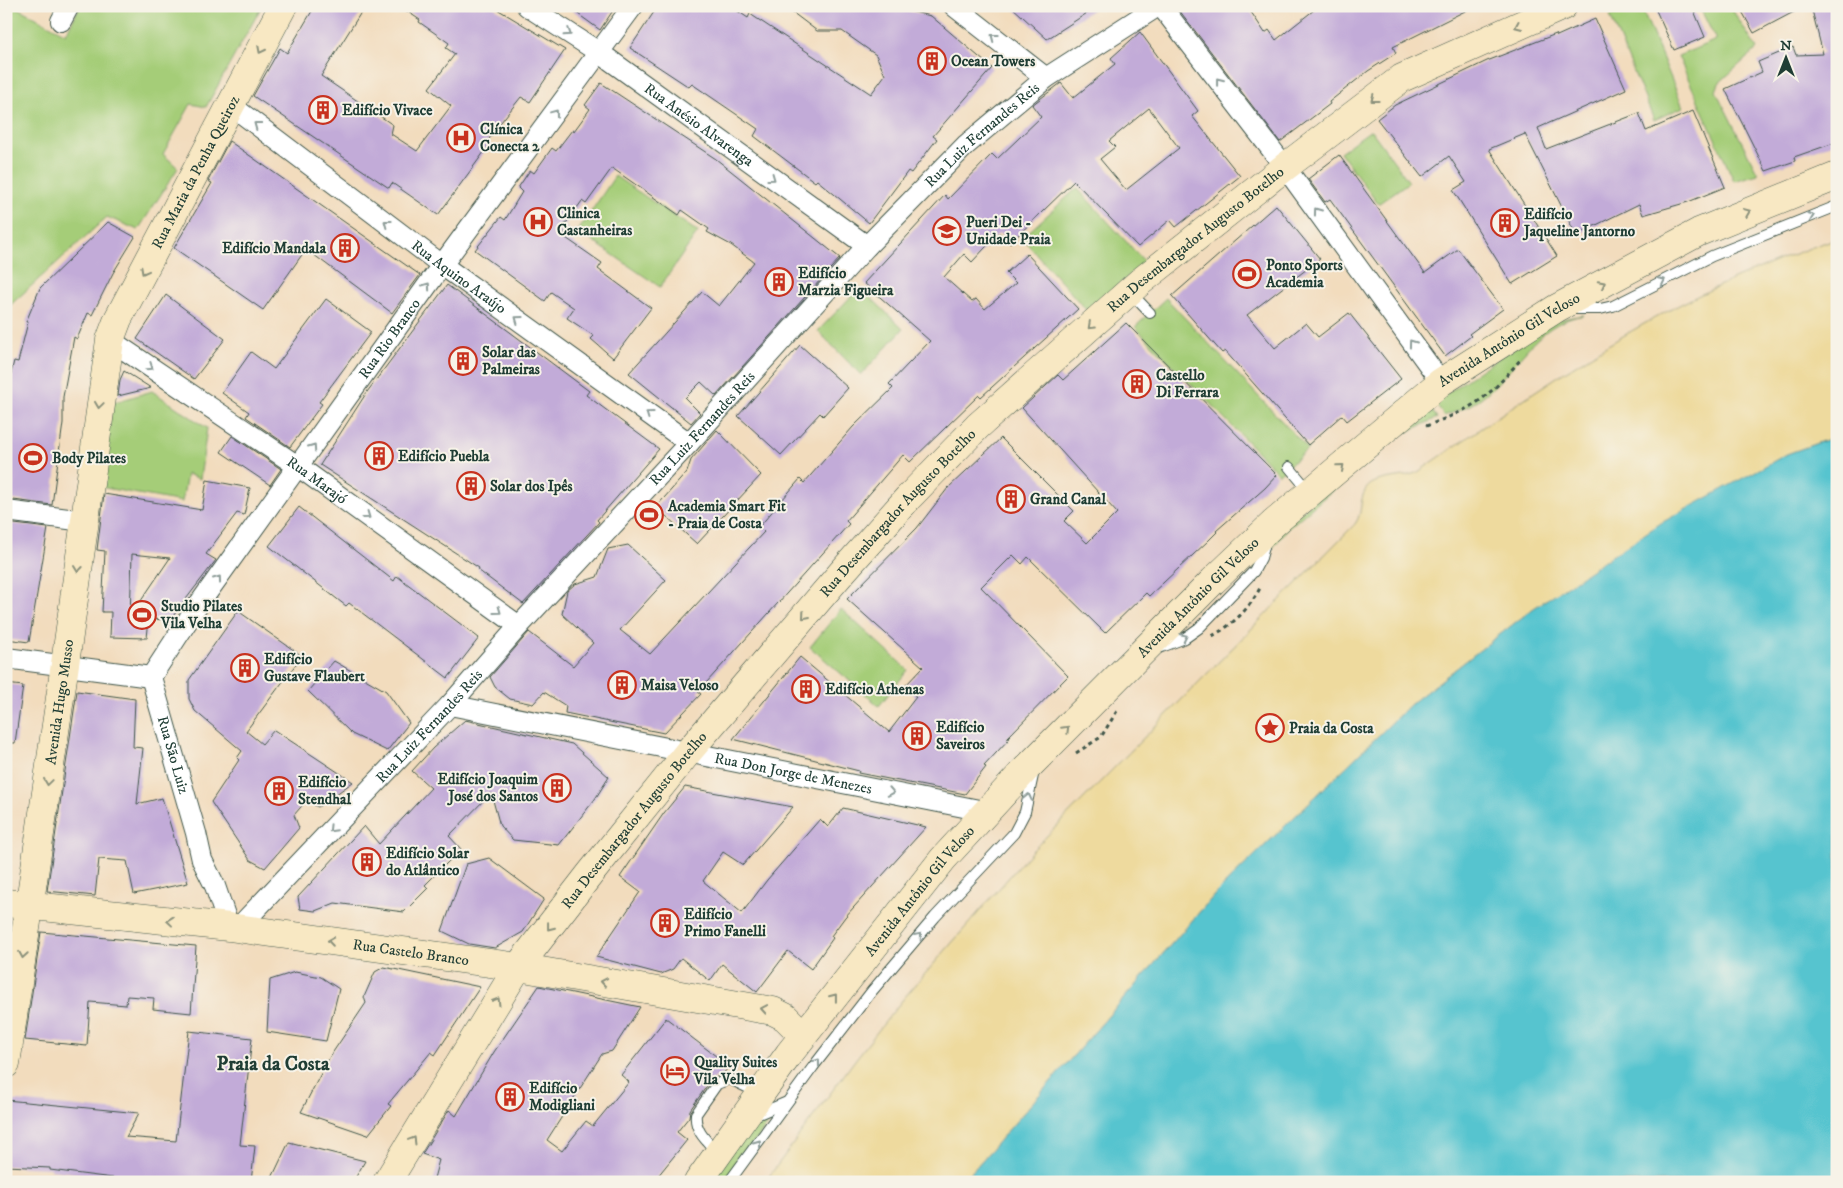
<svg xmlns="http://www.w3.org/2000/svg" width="1843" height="1188" font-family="'IM FELL DW Pica',serif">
<rect width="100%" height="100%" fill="#f7f3e8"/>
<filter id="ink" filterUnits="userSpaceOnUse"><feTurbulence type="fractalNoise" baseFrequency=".02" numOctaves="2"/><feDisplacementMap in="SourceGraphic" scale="10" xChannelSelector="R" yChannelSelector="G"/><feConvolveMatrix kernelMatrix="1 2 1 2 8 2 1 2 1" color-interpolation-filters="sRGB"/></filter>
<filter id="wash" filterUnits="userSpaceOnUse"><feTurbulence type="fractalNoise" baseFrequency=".0096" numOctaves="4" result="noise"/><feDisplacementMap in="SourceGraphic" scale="20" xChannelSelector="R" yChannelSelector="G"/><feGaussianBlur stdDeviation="1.12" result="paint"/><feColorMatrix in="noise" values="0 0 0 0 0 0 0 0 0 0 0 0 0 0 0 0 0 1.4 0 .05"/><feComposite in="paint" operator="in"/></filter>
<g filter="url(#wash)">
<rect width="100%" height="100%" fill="#f2dcbd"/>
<path fill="#a5cd78" stroke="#628556" d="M6,6H14L66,34L80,6H262L206,107L191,104L163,154L178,168L138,230L107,217L6,309Z
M1634,6H1641L1683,107L1654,120L1610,16Z
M1699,6H1730L1757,49L1719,83L1716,91L1758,174L1734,181L1678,56L1716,40Z
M1371,130L1409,182L1378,204L1340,152Z
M615,176L698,232L660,287L578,231Z
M1077,188L1145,262L1088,312L1022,238Z
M860,287L903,329L861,375L818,331Z
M1166,298L1308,449L1279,474L1135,327Z
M1584,315C1534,323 1518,369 1482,397C1471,406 1458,411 1444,416L1434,402L1554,320Z
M152,391L207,428L200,479L187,474L182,502L100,487L112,403Z
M1429,406L1437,418L1394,438L1287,529L1272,549L1274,541L1288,524L1384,438Z
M841,609L908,670L879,706L810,647Z
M776,1112L732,1174L723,1182H708L748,1124Z"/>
<path fill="#eeda9e" stroke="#868c69" d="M1837,238V436L1787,454L1534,608L1412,703L1218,891L963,1182H765L855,1060L904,998L1031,852L1355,524C1363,513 1359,501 1365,491C1373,475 1401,480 1418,472C1503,413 1591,350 1683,303C1733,278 1785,257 1837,238Z"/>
<path fill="#57c4cf" stroke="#3b8082" d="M1837,436V1182H963L1218,891L1412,703L1534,608L1661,523L1787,454Z"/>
<g id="blocks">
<path fill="#c2abd8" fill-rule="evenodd" d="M315,6H365L321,76L393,125L391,134L417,151L451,106L429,88L455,54L446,48L449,43L419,22L420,20L399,6H492L565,50L530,102L521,97L501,122L487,142L490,144L438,215L392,183L389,188L253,96L280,48L287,53Z
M567,6H616L600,30Z
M658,6H730L748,18L750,14L871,94L885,75L876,55L842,31H817L784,6H899L905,10L931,16L992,68L933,136L937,139L911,173L908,171L869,223L817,180L815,182L754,136L758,129L692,84L689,87L630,48Z
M1011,6H1098L1047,39Z
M1185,6H1247L1265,33L1269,30L1276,40L1319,6H1475L1393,47L1396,53L1368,71L1329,102L1330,104L1280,142L1179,10Z
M1654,6H1692L1705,37L1674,50Z
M1739,6H1805L1754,33Z
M1811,6H1837V142L1794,157L1795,161L1766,171L1725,89L1762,72L1758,62L1793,47L1796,55L1823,54Z
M1595,19L1626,89L1538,128L1546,149L1639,113L1646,131L1693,111L1725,187L1688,202L1643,215L1639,204L1576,235L1525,134L1489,149L1557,256L1512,284L1453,190L1466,182L1449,156L1422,177L1377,119L1395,105L1487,61L1556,34L1557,36Z
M1140,32L1198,111L1192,116L1240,176L1176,227L1170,220L1138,247L1074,181L1010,243L999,233L972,262L964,254L944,277L972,302L976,299L985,309L1016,283L1006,273L1027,254L1078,309L981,397L979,395L910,462L903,455L846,521L849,524L698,692L701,694L664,733L565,713L566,706L544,692L533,704L510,699L495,687L490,677L529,632L573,666L593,643L562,614L567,591L575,584L597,577L608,549L628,545L666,580L620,630L650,654L764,532L759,527L800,479L804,483L853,427L893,388L889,384L930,341L864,283L945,195L948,199L992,154L997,159L1041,117L1032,105L1061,83L1073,98L1115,64L1111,58ZM1149,108L1179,148L1126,190L1100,159L1115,147L1109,141Z
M601,83L716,159L840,258L716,396L701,382L685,398L700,413L691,423L629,373L702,292L719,306L754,262L731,245L707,232L709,229L682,210L679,215L612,168L586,204L582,201L564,226L568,228L563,236L602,263L598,269L651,308L613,358L591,339L594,336L567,318L574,308L551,292L545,301L475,250L501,217L505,220L522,192L518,188L530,170L534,173L552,148L556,151L572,130L574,131L590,109L585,105Z
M229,141L420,275L392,313L306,249L263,310L174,248L212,183L208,181Z
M1339,155L1425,273L1458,249L1503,309L1469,334L1471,336L1445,356L1330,199L1325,202L1308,179Z
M1276,205L1320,259L1247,315L1275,348L1306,323L1318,337L1349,313L1401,379L1347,421L1342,415L1308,445L1225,351L1222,353L1172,296Z
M108,222L135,237L113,273L92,315L88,313L77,339L74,337L63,397V423L52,505L6,499V393L14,361L18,362L28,322H26L40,288Z
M447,285L589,391L586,395L659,449L597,520L599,522L523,604L478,570L479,568L320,465L367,392Z
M166,295L225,339L194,379L137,339Z
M326,299L371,332L319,402L322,404L290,447L246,417L249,412L222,393L251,352L274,369Z
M1126,323L1277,475L1265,488L1216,531L1217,532L1208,541L1149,596L1146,593L1105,633L1028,557L1022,564L1013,555L981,587L1068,676L1007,738L1009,739L984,766L986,767L965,794L858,773L859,771L733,739L800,657L889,732L916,697L905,686L923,667L847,599L917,528L948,488L1001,438L1074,511L1064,521L1087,543L1117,513L1022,408L1058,375L1063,380Z
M800,345L848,388L823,416L820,413L781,455L738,416Z
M124,371L151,388L118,396L120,380Z
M717,430L761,475L697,544L656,507L687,472L691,460Z
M232,436L281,469L270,485L221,452Z
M207,480L250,488L244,515L237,513L206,554L216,560L170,620L149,619L147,638L110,637L111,612H102L105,551L97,550L104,494L202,510ZM132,554L170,558L130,617Z
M299,507L394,581L397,576L479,638L448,678L349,603L346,606L269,546Z
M6,523L48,528L29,642L6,639Z
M238,611L302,656L246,731L262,744L274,730L353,782L318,807L306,801L294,815L299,828L265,868L250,860L211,802L239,760L237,758L242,751L195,711L189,699V680Z
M334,661L386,691L409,723L387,751L352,734L308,691Z
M6,684L23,686L15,743H6Z
M77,691L135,699L133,747L143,748L137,804L162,798L188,883L134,894L127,861L99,859L95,896L47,891Z
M465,720L572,744L609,777L595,799L559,845L513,840L500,826L491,793L449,836L461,849L425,885L428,888L404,912L335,903L315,911L300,909L298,897L364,826L379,844L431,788L412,771L433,748Z
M685,787L793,807L743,865L723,852L703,881L742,913L767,880L820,819L828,827L843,808L926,827L845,917L831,936L833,938L811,969L788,951L757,992L722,964L710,981L681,958L673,969L661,974L596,957L640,892L620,877L664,813Z
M489,858L544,899L523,932L495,948L469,944L442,931L466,864Z
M41,932L196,946L191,1013L153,1009L154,998L127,996L126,1005L90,1002L87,1046L25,1040Z
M384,967L480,987L435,1055L431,1052L388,1104L391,1106L368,1135L301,1112L329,1058L366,1003L364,997L375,972Z
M295,972L321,977L339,989L326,1041L267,1032L270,980Z
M539,986L640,1007L612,1051L602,1054L547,1140L562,1151L586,1121L593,1126L629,1082L621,1075L666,1018L729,1066L723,1074L711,1080L690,1110L689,1117L677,1132L687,1140L653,1182H433L439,1160L422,1154L449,1110L456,1116L494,1052Z
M189,1031L252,1038L240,1145L255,1146L251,1182H144L50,1170V1168L6,1166V1100L139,1113L126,1137L176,1141Z
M289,1142L365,1161L353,1182H270Z"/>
</g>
</g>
<g filter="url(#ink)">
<use href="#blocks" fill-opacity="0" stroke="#3f5549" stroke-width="1"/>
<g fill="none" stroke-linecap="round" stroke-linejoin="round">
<defs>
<path id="lane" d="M1130,292L1150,313
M1572,309H1600L1613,306L1712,256L1837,206
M1289,467L1310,492
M1159,648L1185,638L1199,628L1254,571L1261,558L1266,540
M754,1116L787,1102
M718,1153C708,1142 694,1131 696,1114L717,1084L730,1079L759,1093
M729,1182L813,1067L872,991L935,917L1014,833L1025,812L1034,771"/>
<g id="street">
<path id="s1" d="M527,6L600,53L867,246"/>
<path d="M954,6L1046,78"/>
<path d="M1161,6L1285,167L1441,382"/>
<path d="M61,21L69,6"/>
<path id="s2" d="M232,106L442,265L689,443"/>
<path id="s3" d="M110,340L299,467L519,626"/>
<path d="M6,511L84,521"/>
<path d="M6,658L151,677"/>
<path id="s4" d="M151,677L194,611L442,265L633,6"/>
<path id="s5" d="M151,677L196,833L202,860L215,886L229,927"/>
<path id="s6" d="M450,705L989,812"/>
<path id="s7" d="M238,928L450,705L519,626L689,443L867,246L966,145L1046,78L1158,6"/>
</g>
<g id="secondary">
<path id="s8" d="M6,903L229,927L518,967L773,1011L785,1017L803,1035"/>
<path id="s9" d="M6,1064L65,664L110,340L118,319L283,6"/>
<path id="s10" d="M387,1182L518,967L590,874L689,751L844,570L908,498L978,426L1140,282L1285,167L1402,78L1563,6"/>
<path id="s11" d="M698,1182L789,1054L943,859L1024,771L1213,581L1274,523L1441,382L1557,308L1699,232L1837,176"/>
</g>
</defs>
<use href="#lane" stroke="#3f5549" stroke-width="12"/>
<use href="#street" stroke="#3f5549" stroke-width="22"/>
<use href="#secondary" stroke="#3f5549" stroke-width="29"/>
<path stroke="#3f5549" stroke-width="3" stroke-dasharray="4 4" stroke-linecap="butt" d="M1426,426C1476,407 1486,400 1521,359
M1212,636C1233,625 1251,607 1261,586
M1076,753L1101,737L1117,711"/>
<use href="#lane" stroke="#fff" stroke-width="10"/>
<use href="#street" stroke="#fff" stroke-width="20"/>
<use href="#secondary" stroke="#f8e8c3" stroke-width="28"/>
</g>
<defs><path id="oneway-chevron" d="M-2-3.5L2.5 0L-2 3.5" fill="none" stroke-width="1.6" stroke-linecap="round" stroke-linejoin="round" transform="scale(1.25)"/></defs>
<g stroke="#8c927c">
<use href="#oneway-chevron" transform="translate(1518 26) rotate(156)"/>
<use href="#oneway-chevron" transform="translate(261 50) rotate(117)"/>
<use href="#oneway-chevron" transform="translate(1374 99) rotate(143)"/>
<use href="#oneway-chevron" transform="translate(1747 212) rotate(-22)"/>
<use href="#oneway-chevron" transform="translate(144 271) rotate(118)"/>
<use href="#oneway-chevron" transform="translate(1602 284) rotate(-28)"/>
<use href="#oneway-chevron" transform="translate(1091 326) rotate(137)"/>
<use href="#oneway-chevron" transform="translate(99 405) rotate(98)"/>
<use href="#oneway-chevron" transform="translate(1341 467) rotate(-41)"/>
<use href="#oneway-chevron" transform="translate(78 569) rotate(97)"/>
<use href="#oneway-chevron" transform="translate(805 616) rotate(131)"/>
<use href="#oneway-chevron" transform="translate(1066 729) rotate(-45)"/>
<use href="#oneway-chevron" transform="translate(48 782) rotate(98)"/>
<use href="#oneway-chevron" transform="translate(170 921) rotate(-174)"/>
<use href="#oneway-chevron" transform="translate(550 927) rotate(128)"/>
<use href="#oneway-chevron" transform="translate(331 941) rotate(-172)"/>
<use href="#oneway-chevron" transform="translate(23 955) rotate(99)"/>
<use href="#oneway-chevron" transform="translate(604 982) rotate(-170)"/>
<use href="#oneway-chevron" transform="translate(834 997) rotate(-52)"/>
<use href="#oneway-chevron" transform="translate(497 1001) rotate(-59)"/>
<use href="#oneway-chevron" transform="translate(764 1009) rotate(-170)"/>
<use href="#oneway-chevron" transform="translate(413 1140) rotate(-59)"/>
</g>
<g stroke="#8f9e9a">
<use href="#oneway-chevron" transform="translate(568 33) rotate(33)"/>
<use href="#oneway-chevron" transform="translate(994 37) rotate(-142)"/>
<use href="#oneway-chevron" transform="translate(1219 81) rotate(-128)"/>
<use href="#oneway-chevron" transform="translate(555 113) rotate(-53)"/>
<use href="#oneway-chevron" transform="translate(257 125) rotate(-143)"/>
<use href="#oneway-chevron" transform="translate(772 178) rotate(36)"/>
<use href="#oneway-chevron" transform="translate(1317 211) rotate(-126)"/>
<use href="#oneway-chevron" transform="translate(1811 216) rotate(-21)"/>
<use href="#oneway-chevron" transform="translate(387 223) rotate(-143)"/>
<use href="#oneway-chevron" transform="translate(1662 281) rotate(-27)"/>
<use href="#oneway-chevron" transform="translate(427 286) rotate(-55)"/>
<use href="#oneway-chevron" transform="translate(518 319) rotate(-144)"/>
<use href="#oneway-chevron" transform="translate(1412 343) rotate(-126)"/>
<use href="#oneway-chevron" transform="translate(150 367) rotate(34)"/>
<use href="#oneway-chevron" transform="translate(649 414) rotate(-144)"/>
<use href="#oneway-chevron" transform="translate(313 447) rotate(-55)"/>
<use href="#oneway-chevron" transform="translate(367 516) rotate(36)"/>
<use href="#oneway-chevron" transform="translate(218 579) rotate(-54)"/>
<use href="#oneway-chevron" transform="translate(498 611) rotate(36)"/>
<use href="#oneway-chevron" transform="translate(1184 637) rotate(-26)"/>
<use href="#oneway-chevron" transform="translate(891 792) rotate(11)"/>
<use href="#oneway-chevron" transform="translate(1028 797) rotate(-77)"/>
<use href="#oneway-chevron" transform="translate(332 829) rotate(134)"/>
<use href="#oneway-chevron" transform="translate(919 936) rotate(-49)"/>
<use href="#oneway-chevron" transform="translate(817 1062) rotate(-53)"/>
<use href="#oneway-chevron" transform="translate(758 1143) rotate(-54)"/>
</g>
</g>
<defs>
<symbol id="building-ring" viewBox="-11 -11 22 22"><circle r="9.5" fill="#f7f3e8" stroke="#c8321e" stroke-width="1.5"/><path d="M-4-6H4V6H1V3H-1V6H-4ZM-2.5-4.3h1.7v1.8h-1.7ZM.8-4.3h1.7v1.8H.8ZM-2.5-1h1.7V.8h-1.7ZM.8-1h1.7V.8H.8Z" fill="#c8321e"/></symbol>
<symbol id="hospital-ring" viewBox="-11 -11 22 22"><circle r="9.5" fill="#f7f3e8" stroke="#c8321e" stroke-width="1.5"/><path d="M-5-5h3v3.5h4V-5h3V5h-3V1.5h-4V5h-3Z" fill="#c8321e"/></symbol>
<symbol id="school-ring" viewBox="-11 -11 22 22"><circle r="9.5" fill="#f7f3e8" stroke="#c8321e" stroke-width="1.5"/><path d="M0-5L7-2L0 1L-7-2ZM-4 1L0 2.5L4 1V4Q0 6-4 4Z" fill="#c8321e"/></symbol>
<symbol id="stadium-ring" viewBox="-11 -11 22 22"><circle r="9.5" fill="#f7f3e8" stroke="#c8321e" stroke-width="1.5"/><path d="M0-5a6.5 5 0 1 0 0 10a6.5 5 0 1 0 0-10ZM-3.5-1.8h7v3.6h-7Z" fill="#c8321e"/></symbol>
<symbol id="sight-ring" viewBox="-11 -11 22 22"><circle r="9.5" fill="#f7f3e8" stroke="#c8321e" stroke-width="1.5"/><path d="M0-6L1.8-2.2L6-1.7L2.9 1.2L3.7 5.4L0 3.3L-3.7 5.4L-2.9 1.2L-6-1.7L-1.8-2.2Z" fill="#c8321e"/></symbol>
<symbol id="hotel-ring" viewBox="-11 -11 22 22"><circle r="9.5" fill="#f7f3e8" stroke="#c8321e" stroke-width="1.5"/><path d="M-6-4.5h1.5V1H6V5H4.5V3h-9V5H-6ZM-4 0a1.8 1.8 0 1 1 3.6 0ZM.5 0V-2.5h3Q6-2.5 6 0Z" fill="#c8321e"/></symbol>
</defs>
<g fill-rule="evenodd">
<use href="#building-ring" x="916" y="45" width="32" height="32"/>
<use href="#building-ring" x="307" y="94" width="32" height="32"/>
<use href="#hospital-ring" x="445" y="122" width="32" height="32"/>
<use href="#hospital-ring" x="522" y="206" width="32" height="32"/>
<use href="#building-ring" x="1489" y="207" width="32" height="32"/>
<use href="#school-ring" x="931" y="215" width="32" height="32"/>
<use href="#building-ring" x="329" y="232" width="32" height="32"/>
<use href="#stadium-ring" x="1231" y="258" width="32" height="32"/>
<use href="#building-ring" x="763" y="266" width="32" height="32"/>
<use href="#building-ring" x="447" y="345" width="32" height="32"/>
<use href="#building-ring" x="1121" y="368" width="32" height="32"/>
<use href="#building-ring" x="363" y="440" width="32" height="32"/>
<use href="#stadium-ring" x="17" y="442" width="32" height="32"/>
<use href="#building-ring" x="455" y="470" width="32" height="32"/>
<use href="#building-ring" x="995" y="483" width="32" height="32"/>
<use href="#stadium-ring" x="633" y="499" width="32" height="32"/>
<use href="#stadium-ring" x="126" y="599" width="32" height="32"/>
<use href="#building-ring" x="229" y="652" width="32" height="32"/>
<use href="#building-ring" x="606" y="669" width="32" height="32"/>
<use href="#building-ring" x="790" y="673" width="32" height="32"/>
<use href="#sight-ring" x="1254" y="712" width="32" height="32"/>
<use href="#building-ring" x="901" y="720" width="32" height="32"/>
<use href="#building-ring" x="541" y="772" width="32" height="32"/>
<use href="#building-ring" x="263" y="775" width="32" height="32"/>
<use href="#building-ring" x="351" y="846" width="32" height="32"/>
<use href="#building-ring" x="649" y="907" width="32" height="32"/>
<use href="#hotel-ring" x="659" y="1055" width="32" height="32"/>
<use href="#building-ring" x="494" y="1081" width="32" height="32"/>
</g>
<g text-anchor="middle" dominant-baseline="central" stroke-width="4" stroke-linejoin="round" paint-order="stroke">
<g font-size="15" font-weight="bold" fill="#1f3d34" stroke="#f7f3e8" text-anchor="start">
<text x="951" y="61">Ocean Towers</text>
<text x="342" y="110">Edifício Vivace</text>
<text x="480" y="129">Clínica<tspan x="480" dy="17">Conecta 2</tspan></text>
<text x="557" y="213">Clinica<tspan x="557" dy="17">Castanheiras</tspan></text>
<text x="1524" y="214">Edifício<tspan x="1524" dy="17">Jaqueline Jantorno</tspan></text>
<text x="966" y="222">Pueri Dei -<tspan x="966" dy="17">Unidade Praia</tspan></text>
<text x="326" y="248" text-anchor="end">Edifício Mandala</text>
<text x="1266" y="265">Ponto Sports<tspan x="1266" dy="17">Academia</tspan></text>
<text x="798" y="273">Edifício<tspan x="798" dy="17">Marzia Figueira</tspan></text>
<text x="482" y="352">Solar das<tspan x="482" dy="17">Palmeiras</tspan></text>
<text x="1156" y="375">Castello<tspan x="1156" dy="17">Di Ferrara</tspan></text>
<text x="398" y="456">Edifício Puebla</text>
<text x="52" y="458">Body Pilates</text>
<text x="490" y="486">Solar dos Ipês</text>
<text x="1030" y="499">Grand Canal</text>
<text x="668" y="506">Academia Smart Fit<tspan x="668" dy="17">- Praia de Costa</tspan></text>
<text x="161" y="606">Studio Pilates<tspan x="161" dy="17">Vila Velha</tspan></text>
<text x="264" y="659">Edifício<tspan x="264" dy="17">Gustave Flaubert</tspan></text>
<text x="641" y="685">Maisa Veloso</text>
<text x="825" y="689">Edifício Athenas</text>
<text x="936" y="727">Edifício<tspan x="936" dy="17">Saveiros</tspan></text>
<text x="1289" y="728">Praia da Costa</text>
<text x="538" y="779" text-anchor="end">Edifício Joaquim<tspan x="538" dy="17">José dos Santos</tspan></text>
<text x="298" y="782">Edifício<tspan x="298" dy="17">Stendhal</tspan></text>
<text x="386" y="853">Edifício Solar<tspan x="386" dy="17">do Atlântico</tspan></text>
<text x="684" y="914">Edifício<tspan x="684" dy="17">Primo Fanelli</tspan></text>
<text x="694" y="1062">Quality Suites<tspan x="694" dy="17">Vila Velha</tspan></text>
<text x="529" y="1088">Edifício<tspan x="529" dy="17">Modigliani</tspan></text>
</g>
<g font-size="15" fill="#1f3d34" stroke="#f7f3e8">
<text stroke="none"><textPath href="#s1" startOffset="209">Rua Anésio Alvarenga</textPath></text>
<text stroke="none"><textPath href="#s7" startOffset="1088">Rua Luiz Fernandes Reis</textPath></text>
<text stroke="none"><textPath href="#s9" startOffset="920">Rua Maria da Penha Queiroz</textPath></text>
<text stroke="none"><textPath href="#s10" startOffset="1249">Rua Desembargador Augusto Botelho</textPath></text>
<text stroke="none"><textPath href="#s2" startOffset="284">Rua Aquino Araújo</textPath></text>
<text stroke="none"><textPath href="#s4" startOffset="414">Rua Rio Branco</textPath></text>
<text stroke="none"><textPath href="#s11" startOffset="1176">Avenida Antônio Gil Veloso</textPath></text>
<text stroke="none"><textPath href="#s7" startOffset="682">Rua Luiz Fernandes Reis</textPath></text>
<text stroke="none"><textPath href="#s3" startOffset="250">Rua Marajó</textPath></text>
<text stroke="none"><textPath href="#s10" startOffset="844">Rua Desembargador Augusto Botelho</textPath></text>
<text stroke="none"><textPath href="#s11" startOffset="771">Avenida Antônio Gil Veloso</textPath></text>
<text stroke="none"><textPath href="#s9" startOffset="366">Avenida Hugo Musso</textPath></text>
<text stroke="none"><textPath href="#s7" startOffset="278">Rua Luiz Fernandes Reis</textPath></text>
<text stroke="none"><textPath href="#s5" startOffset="81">Rua São Luiz</textPath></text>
<text stroke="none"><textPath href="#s6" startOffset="350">Rua Don Jorge de Menezes</textPath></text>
<text stroke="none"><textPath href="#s10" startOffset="439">Rua Desembargador Augusto Botelho</textPath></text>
<text stroke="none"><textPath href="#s11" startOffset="366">Avenida Antônio Gil Veloso</textPath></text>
<text stroke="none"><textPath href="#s8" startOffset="408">Rua Castelo Branco</textPath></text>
</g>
<g font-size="20" font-weight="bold" fill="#1f3d34" stroke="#f7f3e8">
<text x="273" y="1064">Praia da Costa</text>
</g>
</g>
<rect width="1843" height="1188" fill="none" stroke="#f7f3e8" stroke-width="25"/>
<g transform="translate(1786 58)" stroke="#f7f3e8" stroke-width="4" paint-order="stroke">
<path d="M0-4L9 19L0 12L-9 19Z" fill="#1f3d34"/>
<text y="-8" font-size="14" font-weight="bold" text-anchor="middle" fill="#1f3d34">N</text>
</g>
</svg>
